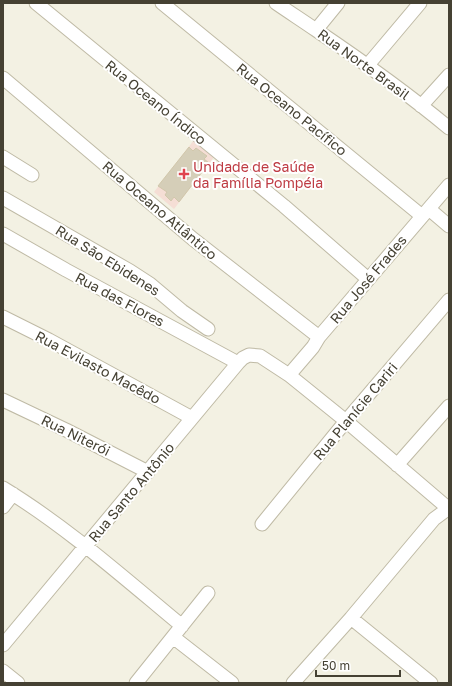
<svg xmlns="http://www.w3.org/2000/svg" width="452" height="686" font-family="'Golos Text',sans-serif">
<rect width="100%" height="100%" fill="#f3f1e3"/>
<path fill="#f5ded5" d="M194,140L214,157L174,209L154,192Z"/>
<path fill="#d5ceb8" stroke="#d1c7ab" d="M189,147L193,151L196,148L207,156L204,159L209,163L179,202L174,197L171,201L165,195L167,192L158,186Z"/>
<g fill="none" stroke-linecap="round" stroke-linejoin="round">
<defs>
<path id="street" d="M36,3L284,206L368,279
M162,3L422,216
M276,3C289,12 303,21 316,30C362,61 407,93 449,128
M316,30L338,3
M367,66L420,3
M3,78L193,239L319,337
M421,106L449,75
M3,157L32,175
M3,198L130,271L150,284L182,311L208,329
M429,209L449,226
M3,234L66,270L238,363
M3,317L49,340L192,418
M289,375L313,347L319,337L449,185
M3,400L66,430L148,472
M397,465L449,406
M3,488C67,527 124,578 182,626
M3,507L13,494
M262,524L346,421L449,300
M351,618L431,683
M173,637L232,683
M3,645L238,363L243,358L249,355L260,356L289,375L346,421L449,509
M3,671L18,683
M136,683L208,593
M293,683L351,618L434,519L449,508"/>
</defs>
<use href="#street" stroke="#bfbaa5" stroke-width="15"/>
<use href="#street" stroke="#fff" stroke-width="13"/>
</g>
<path fill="#e0444e" stroke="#fff" stroke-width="1.5" d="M182 168h4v4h4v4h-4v4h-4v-4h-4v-4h4z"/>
<g text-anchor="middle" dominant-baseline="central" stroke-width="4" stroke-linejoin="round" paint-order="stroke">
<g font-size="14" fill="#454133" stroke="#fff">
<text transform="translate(364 64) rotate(36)">Rua Norte Brasil</text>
<text transform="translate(156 102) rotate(39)">Rua Oceano Índico</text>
<text transform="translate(292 109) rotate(39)">Rua Oceano Pacífico</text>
<text transform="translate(160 210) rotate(40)">Rua Oceano Atlântico</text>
<text transform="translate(108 260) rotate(32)">Rua São Ebidenes</text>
<text transform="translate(368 279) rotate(-50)">Rua José Frades</text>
<text transform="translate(120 299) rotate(28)">Rua das Flores</text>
<text transform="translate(98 367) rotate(28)">Rua Evilasto Macêdo</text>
<text transform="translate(355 411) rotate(-50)">Rua Planície Cariri</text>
<text transform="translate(76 435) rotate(26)">Rua Niterói</text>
<text transform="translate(131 492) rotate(-50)">Rua Santo Antônio</text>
</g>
<g font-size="14" fill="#be3a42" stroke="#fff" text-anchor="start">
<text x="193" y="166">Unidade de Saúde<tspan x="193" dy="16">da Família Pompéia</tspan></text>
</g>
</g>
<rect width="452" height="686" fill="none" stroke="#454133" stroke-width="8"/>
<path d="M316 670v6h84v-6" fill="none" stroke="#454133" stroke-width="2"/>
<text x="322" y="670" font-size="12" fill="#454133" stroke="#ffffff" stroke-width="3" paint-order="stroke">50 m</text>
</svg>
